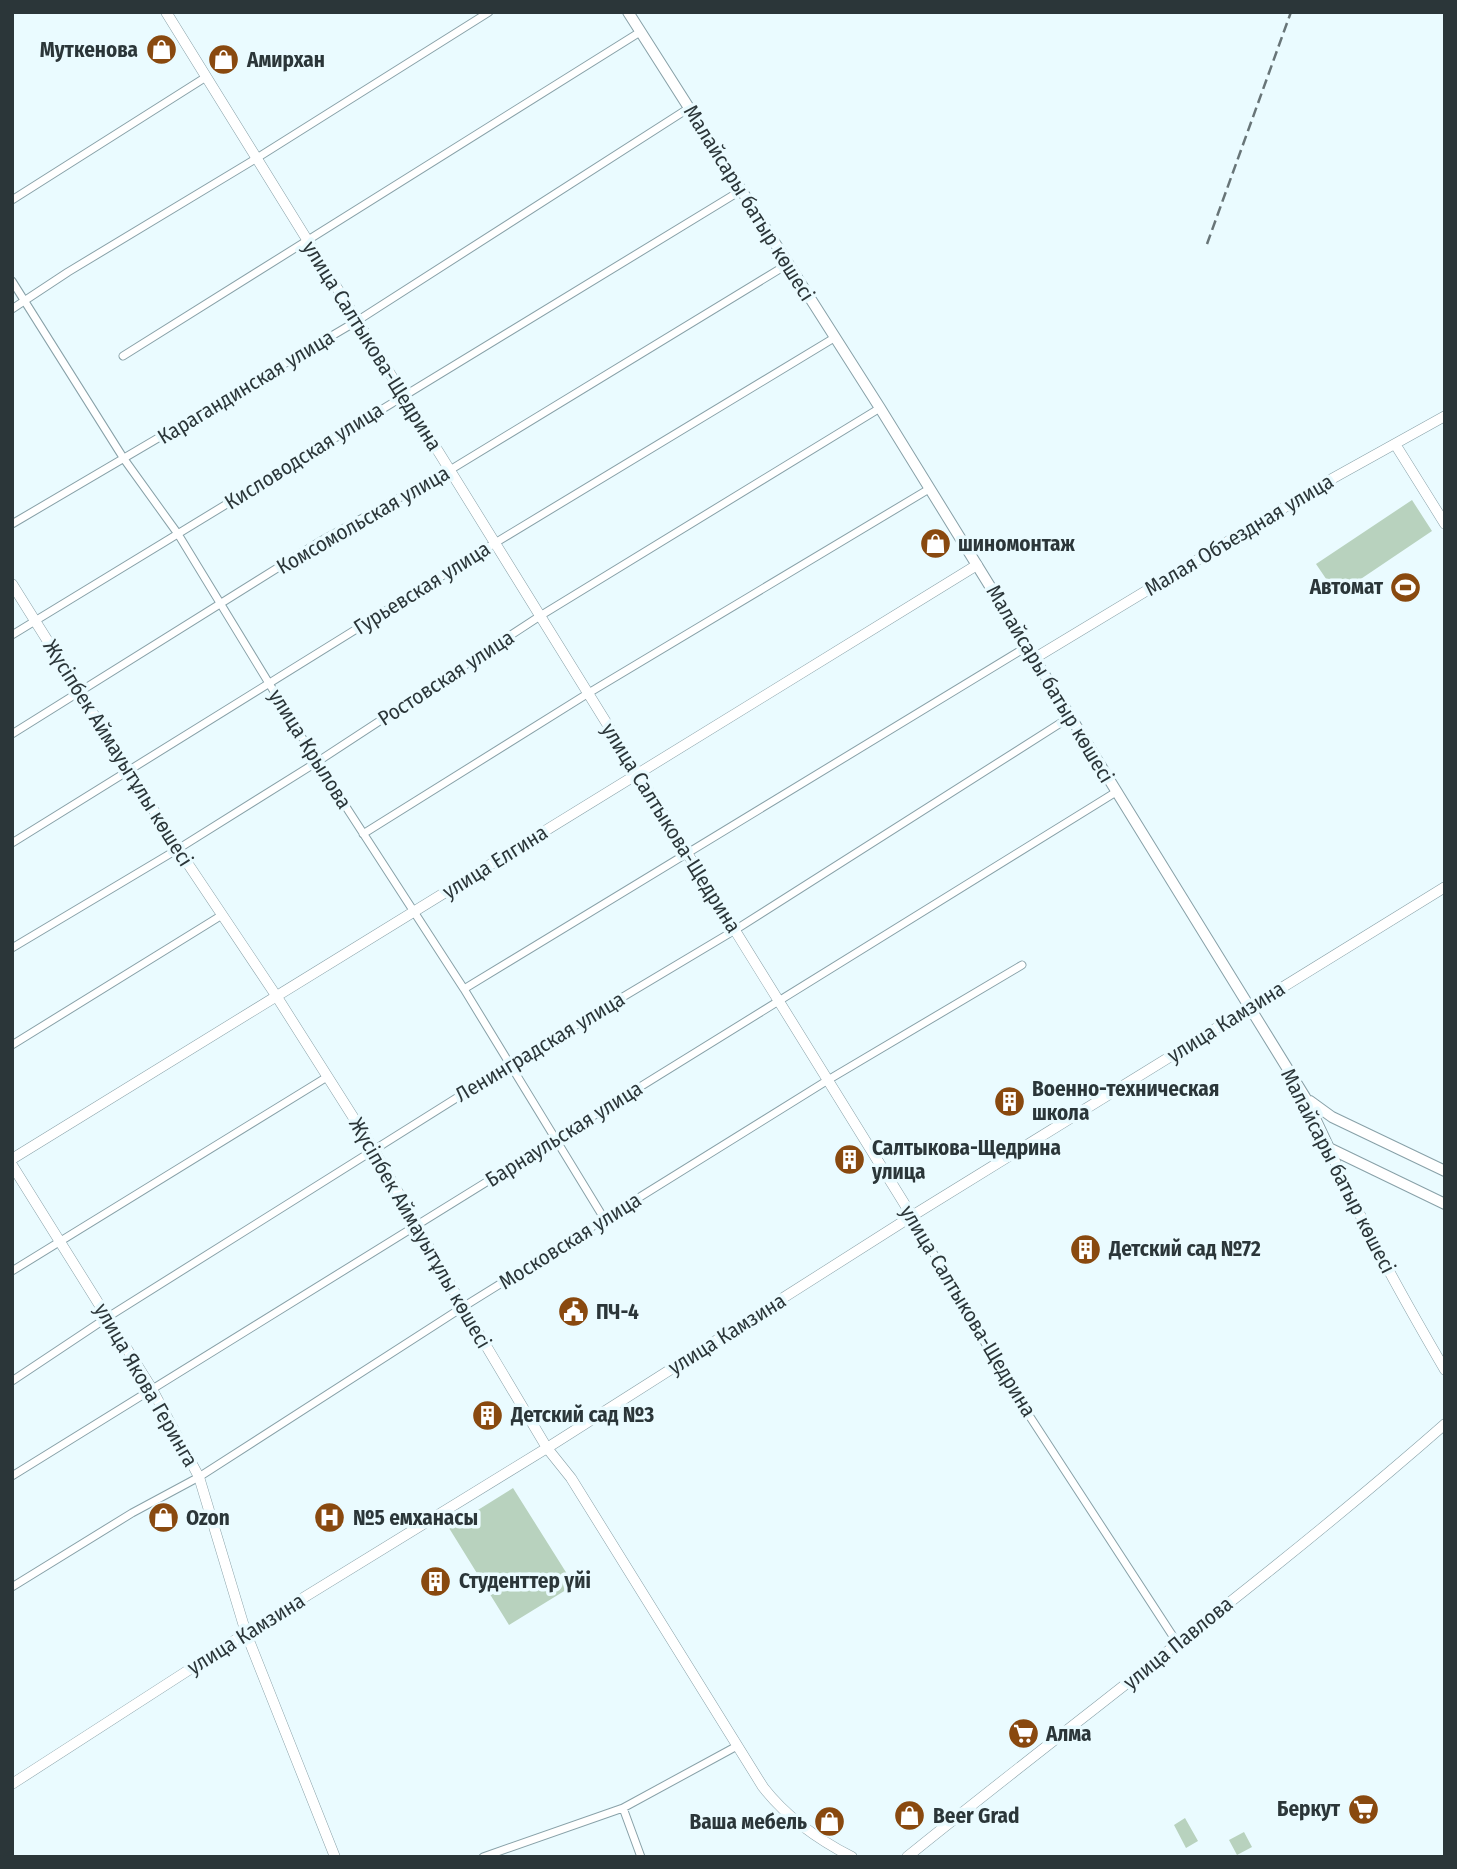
<svg xmlns="http://www.w3.org/2000/svg" width="1457" height="1869" font-family="'Fira Sans Condensed',sans-serif">
<rect width="100%" height="100%" fill="#eafbff"/>
<path fill="#b8d2be" d="M1412,500L1432,531L1337,595L1316,564Z
M513,1488L574,1585L509,1625L449,1528Z
M1185,1818L1198,1841L1186,1848L1174,1825Z
M1244,1832L1252,1847L1237,1855L1229,1840Z"/>
<g fill="none" stroke-linecap="round" stroke-linejoin="round">
<defs>
<path id="street" d="M12,200L206,77
M12,281L124,459L178,534L317,762L464,989L605,1220
M12,309L68,272L257,158L489,12
M123,356L640,32
M12,524L357,321L689,108
M12,635L740,191
M12,734L319,542L450,470L788,264
M363,834L587,694L929,489
M12,843L495,543L834,338
M12,948L178,849L317,762L540,616L880,408
M464,989L1028,646
M12,1045L222,915
M912,1216L1008,1383L1178,1644
M12,1271L327,1077
M12,1381L108,1317L509,1065L735,930L1070,717
M12,1476L1116,792
M12,1587L132,1513L199,1477L463,1307L828,1080L1022,965
M623,1808L641,1857
M483,1857L623,1808L737,1746"/>
<path id="secondary" d="M166,12L912,1216
M1395,444L1445,524
M12,584L178,849L277,997L374,1150L463,1307L547,1448L571,1478L763,1787C787,1818 817,1839 852,1857
M1035,658L1328,481L1445,416
M1329,1148C1362,1225 1403,1298 1445,1370
M12,1159L977,565
M12,1165L152,1389L199,1477L246,1633L335,1857
M12,1784L246,1633L547,1448L912,1216L1445,887
M907,1857C1086,1712 1272,1576 1445,1424"/>
<path id="primary" d="M628,12L880,408L1305,1097L1329,1148L1445,1204
M1310,1101L1332,1117L1445,1171"/>
</defs>
<use href="#street" stroke="#88a1a8" stroke-width="9"/>
<use href="#secondary" stroke="#88a1a8" stroke-width="11"/>
<use href="#primary" stroke="#88a1a8" stroke-width="12"/>
<use href="#street" stroke="#fff" stroke-width="7"/>
<use href="#secondary" stroke="#fff" stroke-width="10"/>
<use href="#primary" stroke="#fff" stroke-width="10"/>
<path stroke="#687578" stroke-width="2.5" stroke-dasharray="10 5" stroke-linecap="butt" d="M1207,244L1291,12"/>
</g>
<defs>
<symbol id="shop-disc" viewBox="-11 -11 22 22"><circle r="9.5" fill="#89490f" stroke="#eafbff"/><path d="M-5-2.5h2.3a2.7 3.5 0 0 1 5.4 0H5L5.5 6h-11ZM-1.5-2.5h3a1.5 2.3 0 0 0-3 0Z" fill="#fff"/></symbol>
<symbol id="stadium-disc" viewBox="-11 -11 22 22"><circle r="9.5" fill="#89490f" stroke="#eafbff"/><path d="M0-5a6.5 5 0 1 0 0 10a6.5 5 0 1 0 0-10ZM-3.5-1.8h7v3.6h-7Z" fill="#fff"/></symbol>
<symbol id="building-disc" viewBox="-11 -11 22 22"><circle r="9.5" fill="#89490f" stroke="#eafbff"/><path d="M-4-6H4V6H1V3H-1V6H-4ZM-2.5-4.3h1.7v1.8h-1.7ZM.8-4.3h1.7v1.8H.8ZM-2.5-1h1.7V.8h-1.7ZM.8-1h1.7V.8H.8Z" fill="#fff"/></symbol>
<symbol id="civic-disc" viewBox="-11 -11 22 22"><circle r="9.5" fill="#89490f" stroke="#eafbff"/><path d="M-.6-6.5H3V-4.5H.6V-3L4-1V1h2V6H-6V1h2V-1L-.6-3ZM-1.2 2.5V6h2.4V2.5Z" fill="#fff"/></symbol>
<symbol id="hospital-disc" viewBox="-11 -11 22 22"><circle r="9.5" fill="#89490f" stroke="#eafbff"/><path d="M-5-5h3v3.5h4V-5h3V5h-3V1.5h-4V5h-3Z" fill="#fff"/></symbol>
<symbol id="supermarket-disc" viewBox="-11 -11 22 22"><circle r="9.5" fill="#89490f" stroke="#eafbff"/><path d="M-6-5.5h2.5l.6 2H6L4.5 2H-2.5L-4.4-4H-6ZM-1.5 3.2a1.3 1.3 0 1 0 .1 0ZM3 3.2a1.3 1.3 0 1 0 .1 0Z" fill="#fff"/></symbol>
</defs>
<g fill-rule="evenodd">
<use href="#shop-disc" x="144" y="32" width="35" height="35"/>
<use href="#shop-disc" x="206" y="42" width="35" height="35"/>
<use href="#shop-disc" x="918" y="526" width="35" height="35"/>
<use href="#stadium-disc" x="1388" y="570" width="35" height="35"/>
<use href="#building-disc" x="992" y="1084" width="35" height="35"/>
<use href="#building-disc" x="832" y="1142" width="35" height="35"/>
<use href="#building-disc" x="1068" y="1232" width="35" height="35"/>
<use href="#civic-disc" x="556" y="1294" width="35" height="35"/>
<use href="#building-disc" x="470" y="1398" width="35" height="35"/>
<use href="#shop-disc" x="146" y="1500" width="35" height="35"/>
<use href="#hospital-disc" x="312" y="1500" width="35" height="35"/>
<use href="#building-disc" x="418" y="1564" width="35" height="35"/>
<use href="#supermarket-disc" x="1006" y="1716" width="35" height="35"/>
<use href="#supermarket-disc" x="1346" y="1792" width="35" height="35"/>
<use href="#shop-disc" x="892" y="1798" width="35" height="35"/>
<use href="#shop-disc" x="812" y="1804" width="35" height="35"/>
</g>
<g text-anchor="middle" dominant-baseline="central" stroke-width="7" stroke-linejoin="round" paint-order="stroke">
<g font-size="21" font-weight="bold" fill="#2b3639" stroke="#eafbff" text-anchor="start">
<text x="138" y="50" text-anchor="end">Муткенова</text>
<text x="247" y="60">Амирхан</text>
<text x="958" y="544">шиномонтаж</text>
<text x="1383" y="587" text-anchor="end">Автомат</text>
<text x="1032" y="1089">Военно-техническая<tspan x="1032" dy="24">школа</tspan></text>
<text x="872" y="1148">Салтыкова-Щедрина<tspan x="872" dy="24">улица</tspan></text>
<text x="1109" y="1249">Детский сад №72</text>
<text x="596" y="1312">ПЧ-4</text>
<text x="511" y="1415">Детский сад №3</text>
<text x="186" y="1518">Ozon</text>
<text x="353" y="1518">№5 емханасы</text>
<text x="459" y="1581">Студенттер үйі</text>
<text x="1046" y="1734">Алма</text>
<text x="1340" y="1809" text-anchor="end">Беркут</text>
<text x="933" y="1816">Beer Grad</text>
<text x="807" y="1822" text-anchor="end">Ваша мебель</text>
</g>
<g font-size="21" fill="#2b3639" stroke="#eafbff">
<text transform="translate(749 203) rotate(58)">Малайсары батыр көшесі</text>
<text transform="translate(372 346) rotate(58)">улица Салтыкова-Щедрина</text>
<text transform="translate(246 387) rotate(-31)">Карагандинская улица</text>
<text transform="translate(304 456) rotate(-32)">Кисловодская улица</text>
<text transform="translate(363 520) rotate(-30)">Комсомольская улица</text>
<text transform="translate(1239 535) rotate(-31)">Малая Объездная улица</text>
<text transform="translate(422 588) rotate(-32)">Гурьевская улица</text>
<text transform="translate(446 678) rotate(-33)">Ростовская улица</text>
<text transform="translate(1050 684) rotate(59)">Малайсары батыр көшесі</text>
<text transform="translate(310 749) rotate(58)">улица Крылова</text>
<text transform="translate(118 753) rotate(58)">Жүсіпбек Аймауытұлы көшесі</text>
<text transform="translate(671 828) rotate(58)">улица Салтыкова-Щедрина</text>
<text transform="translate(495 862) rotate(-32)">улица Елгина</text>
<text transform="translate(1226 1022) rotate(-32)">улица Камзина</text>
<text transform="translate(540 1047) rotate(-31)">Ленинградская улица</text>
<text transform="translate(564 1134) rotate(-32)">Барнаульская улица</text>
<text transform="translate(1338 1171) rotate(63)">Малайсары батыр көшесі</text>
<text transform="translate(420 1233) rotate(60)">Жүсіпбек Аймауытұлы көшесі</text>
<text transform="translate(570 1241) rotate(-32)">Московская улица</text>
<text transform="translate(968 1311) rotate(59)">улица Салтыкова-Щедрина</text>
<text transform="translate(727 1334) rotate(-32)">улица Камзина</text>
<text transform="translate(146 1385) rotate(60)">улица Якова Геринга</text>
<text transform="translate(246 1634) rotate(-32)">улица Камзина</text>
<text transform="translate(1178 1643) rotate(-39)">улица Павлова</text>
</g>
</g>
<rect width="1457" height="1869" fill="none" stroke="#2b3639" stroke-width="28"/>
</svg>
